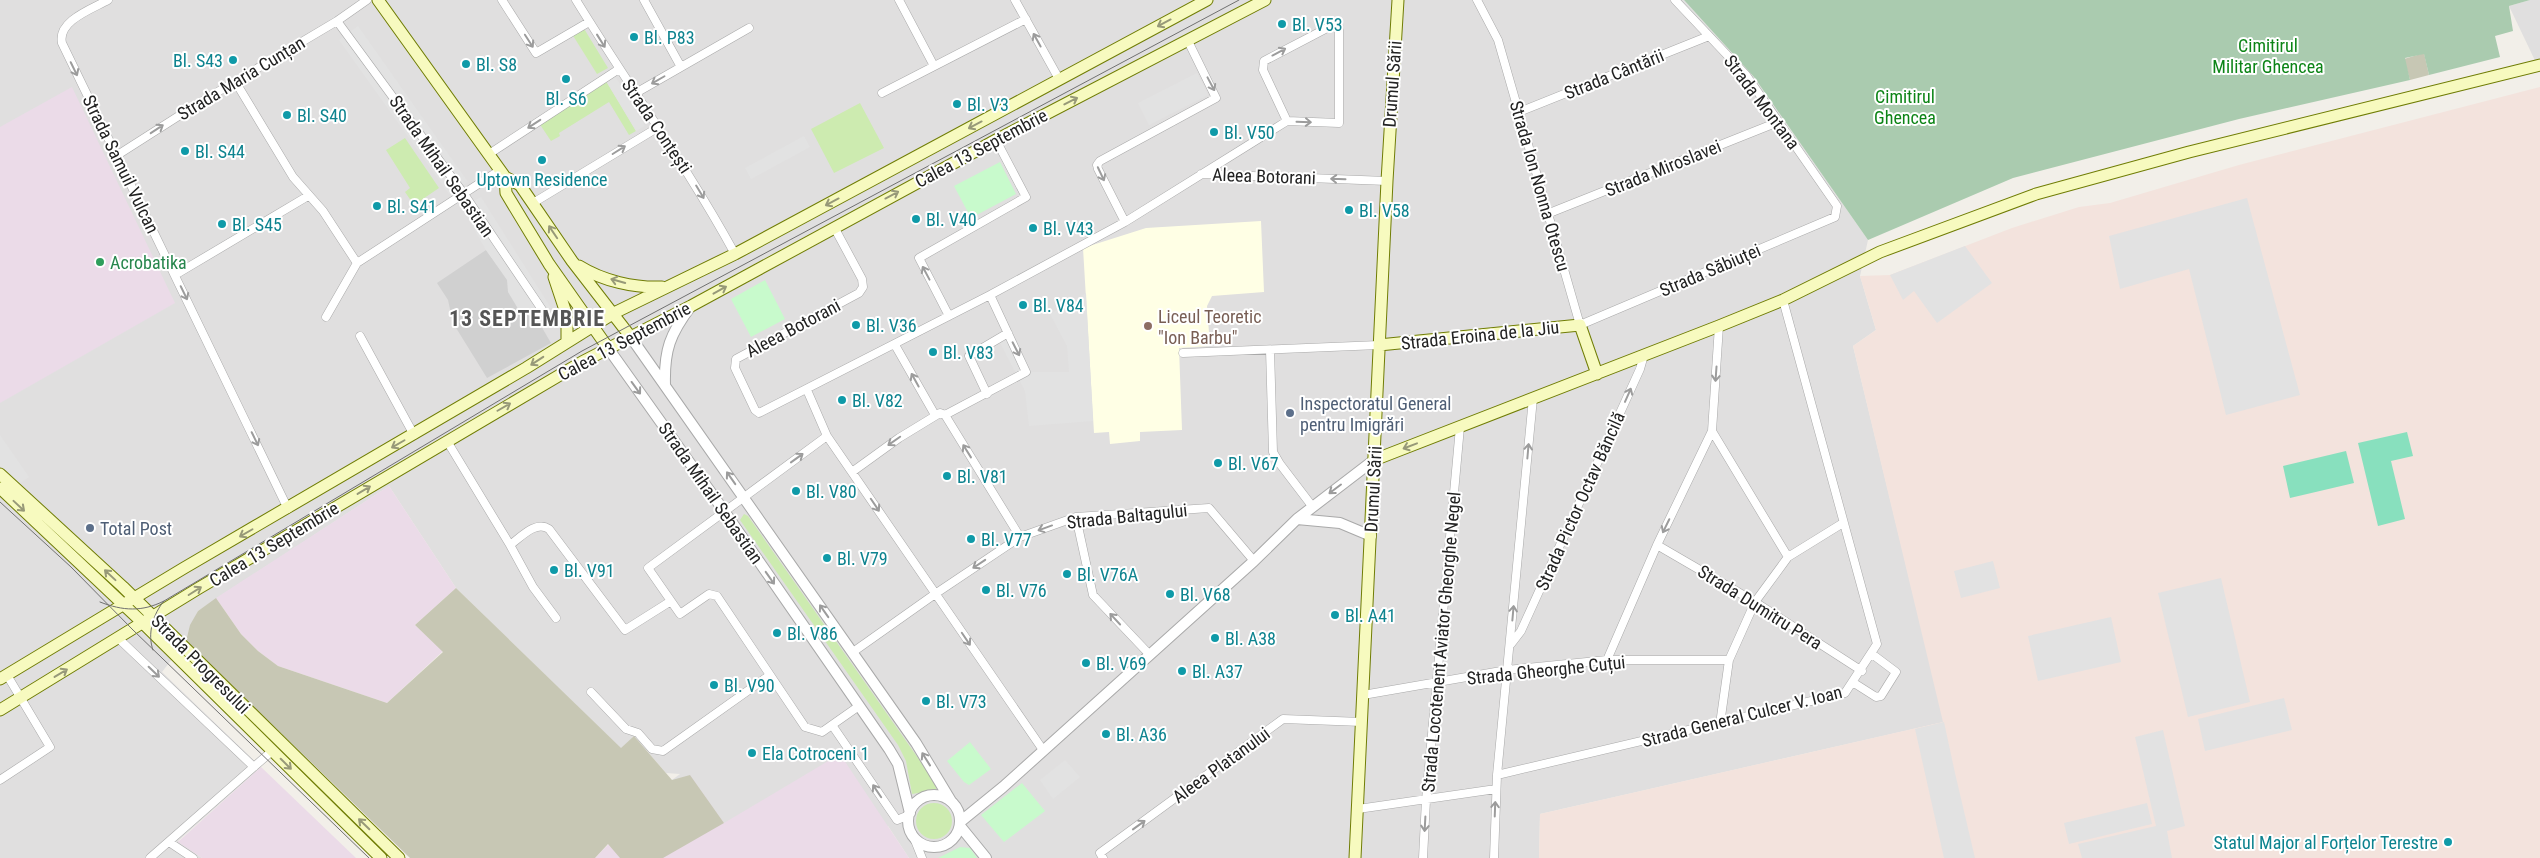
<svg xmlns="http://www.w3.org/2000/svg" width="2540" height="858" font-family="'Roboto Condensed',sans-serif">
<rect width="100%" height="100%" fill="#f2efe9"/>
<path fill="#e0dfdf" d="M0,0H1684L1754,77L1868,240L1860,276L1876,330L1853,346L1944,722L1540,814L1539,858H909L888,826L724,823L672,780L680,774L666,773L634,736L621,749L456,588L389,486L198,611L188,633L186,641L162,672L261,767L178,841L202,858H0Z
M2530,0H2540V71L2509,6Z"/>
<path fill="#ebdbe8" d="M72,87L175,303L0,403V127Z
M389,486L456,588L415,625L443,651L387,703L278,666L258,651L241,634L216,598Z
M840,754L909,858H595L649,803L690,775L724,823Z
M261,767L356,858H202L178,842Z"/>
<path fill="#ffffe5" d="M1261,221L1264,292L1212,296L1207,306L1210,346L1179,348L1182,430L1140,432V441L1110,444L1109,432L1094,433L1083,248L1146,228Z"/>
<path fill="#d0d0d0" d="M486,250L508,280V289L520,312L537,319L551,343L487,378L453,323L448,300L437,283Z"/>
<path fill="#f3e3dd" d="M2540,87V858H1539L1540,814L1943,722L1853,346L1876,330L1860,276L1890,275L2012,228L2079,207L2110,203L2239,165Z"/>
<path fill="#c7c7b4" d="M2424,53L2429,75L2410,80L2404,59Z
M456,588L621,748L634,736L672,780L690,775L724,823L663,858H620L608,844L595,858H410L186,641L190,625L198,611L216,598L241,634L258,651L278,666L387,703L443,652L415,625Z"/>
<path fill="#cdebb0" d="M583,27L608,68L597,74L572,34Z
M606,81L636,131L629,135L609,102L559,133L560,136L551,141L539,123Z
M860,103L884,148L834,173L811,129Z
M405,138L439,188L414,205L405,192L410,188L386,150Z
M744,514L748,516L937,785L936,790L912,794L906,761L898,745L740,520Z
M916 821a18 18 0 1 1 36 0a18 18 0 1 1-36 0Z"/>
<path fill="#aacbaf" d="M1684,0H2530L2509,6L2513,31L2495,36L2500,57L2429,75L2424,54L2405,58L2410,80L2239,119L2013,178L1868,240L1754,77Z"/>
<path fill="#c8facc" d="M1000,162L1016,194L971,218L954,186Z
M765,280L785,319L751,337L731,299Z
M970,742L991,769L969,785L964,782L947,761Z
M1022,783L1045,811L1004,842L981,815Z
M960,847L970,848L977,858H938Z"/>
<path fill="#88e0be" d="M2407,432L2413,456L2391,461L2405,519L2378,526L2358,443Z
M2346,451L2354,483L2290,498L2283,466Z"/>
<path fill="#e2e2e2" d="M358,26L468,182L449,194L339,40Z
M1197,73L1208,95L1149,125L1138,103Z
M615,76L645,126L636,131L606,81Z
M804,136L810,147L751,179L745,168Z
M481,197L551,308L520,312L508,292L507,280L486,250L462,208Z
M2247,198L2300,395L2226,415L2189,269L2120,289L2109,236Z
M1965,246L1992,283L1937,323L1914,291L1903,300L1890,275Z
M1086,293L1093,421L1029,426L1025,391L998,339L1008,333L1026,372H1069L1067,346L1050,314Z
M0,435L29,477L19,484L0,466Z
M1993,561L2000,588L1961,598L1954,571Z
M2221,578L2250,702L2188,717L2158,593Z
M2111,617L2121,662L2038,681L2028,636Z
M2284,698L2292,730L2205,751L2198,719Z
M1944,722L1955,773L1975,858H1944L1915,729Z
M2163,730L2185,826L2167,831L2172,858H2082L2078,844L2156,826L2135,737Z
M1065,760L1080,777L1053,799L1040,780Z
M2147,803L2152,824L2069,844L2064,823Z"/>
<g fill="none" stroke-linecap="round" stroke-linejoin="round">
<defs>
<path id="minor" d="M108,0C92,9 57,21 62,43L288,509
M502,0L536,53L589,22
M576,0C628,85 687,166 735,254
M644,0L681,67
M899,0L934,66
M1015,0L1059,79
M1477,0L1498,40L1580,325L1835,217L1837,206L1746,75L1675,0
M337,21L464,194L545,314
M235,81L293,177L323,211L357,263
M882,93L1026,19
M634,94L749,28
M1519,112L1709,36
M489,154L619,69
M116,156L199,103L337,21L367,0
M1201,174L1387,181
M533,203L657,128
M1547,214L1778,122
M1125,222L1098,169L1097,165L1100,161L1216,98L1188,41
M834,227L862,279L863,287L859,293L736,359L735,368L755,410L759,413L990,295L1125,222L1287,121L1339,123V27L1331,26L1264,61L1263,70L1287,121
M175,275L308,196
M949,316L919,258L1026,197L996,140
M326,317L357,263L500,170
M360,336L414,435
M895,345L935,415
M1270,350L1273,452L1280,464L1312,506
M1183,353L1379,345
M807,390L827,436L1043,750
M987,394L969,356L1008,333
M945,415L1026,372L990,295
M1712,431L1788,557
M827,436L648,568L680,614L709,594L717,596L805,727L822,732L859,706
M447,441L510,545L533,587L556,618
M852,472L899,438L940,413L945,415L1020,537
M1076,517L1093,595L1149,654
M510,545C521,537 536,520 549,529L625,630L671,601
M1657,545L1755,602L1862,671
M119,639L254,767
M1511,644L1521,631L1640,369L1644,355
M853,652L935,594L1020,537L1076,517L1209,508L1254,561
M1607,660L1657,545L1712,431L1719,326
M1854,683L1876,697L1881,696L1896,672L1872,654
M591,692L626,729L638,733L652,749L663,751L770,675
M1363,695L1507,670L1607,660H1729
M1720,724L1729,660L1755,602L1788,557L1843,523
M832,725L897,820L909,815
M1497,775L1845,693L1877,644L1783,300
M0,780L50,747L7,675
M1358,809L1496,789
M912,833L922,858
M169,842L193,858
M150,858L272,751
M1103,858L1100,853L1283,719L1362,722
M1423,858L1426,800L1460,427
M1494,858L1497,775L1533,398"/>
<path id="tertiary" d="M630,336L916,743L951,801
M608,348L724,511L889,749L898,764L910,813
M665,385C664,350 670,334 691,306
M1297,519L1340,523L1371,536
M908 821a26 26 0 1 1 52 0a26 26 0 1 1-52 0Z
M960,822L1003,787L1254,561L1297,519L1374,460
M960,826L986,858"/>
<path id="secondary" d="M378,0L505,177L520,185L572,261L630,336
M505,177L506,193L549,264L608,348
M579,266C603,281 634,288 662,287
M554,277L567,316V342
M1379,345L1580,325L1597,374
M1374,460L1719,326L1783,300L1880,252L2036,194L2189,152L2540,65
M0,474L123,587L399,858
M0,488L143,623L381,858
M0,679L184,568L526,368L614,313L735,254L1207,0
M0,710L199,588L582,362L691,306L996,140L1265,0
M1355,858L1387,181L1398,0"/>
</defs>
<use href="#minor" stroke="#a9a9a9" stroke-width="9"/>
<use href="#tertiary" stroke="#a9a9a9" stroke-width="12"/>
<use href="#secondary" stroke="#707d05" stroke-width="13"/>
<use href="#minor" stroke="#fff" stroke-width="8"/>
<use href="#tertiary" stroke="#fff" stroke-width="10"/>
<use href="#secondary" stroke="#f7fabf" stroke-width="11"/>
<path stroke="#707070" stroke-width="1" d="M0,502L71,567L133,630L369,858
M100,602C123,611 142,612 164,601L582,351L1239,0
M153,650C147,634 153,614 164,601"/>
</g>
<defs><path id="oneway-shaft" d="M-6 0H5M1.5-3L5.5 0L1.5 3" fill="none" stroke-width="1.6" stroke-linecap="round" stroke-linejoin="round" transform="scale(1.25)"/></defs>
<g stroke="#979978">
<use href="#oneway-shaft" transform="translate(1164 23) rotate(152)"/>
<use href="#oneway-shaft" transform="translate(1071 101) rotate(-27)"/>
<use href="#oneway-shaft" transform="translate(975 125) rotate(152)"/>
<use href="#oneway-shaft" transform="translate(892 195) rotate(-28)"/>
<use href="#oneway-shaft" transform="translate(832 202) rotate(152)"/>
<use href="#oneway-shaft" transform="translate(553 232) rotate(-124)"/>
<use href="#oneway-shaft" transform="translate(618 281) rotate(-164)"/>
<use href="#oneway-shaft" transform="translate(720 290) rotate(-29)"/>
<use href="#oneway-shaft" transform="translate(537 361) rotate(147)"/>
<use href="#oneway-shaft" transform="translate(504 407) rotate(-30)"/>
<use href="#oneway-shaft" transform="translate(398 444) rotate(150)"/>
<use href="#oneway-shaft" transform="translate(1410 446) rotate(159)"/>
<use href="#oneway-shaft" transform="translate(364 490) rotate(-31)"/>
<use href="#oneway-shaft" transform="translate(19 506) rotate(43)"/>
<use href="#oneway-shaft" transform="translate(246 533) rotate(150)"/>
<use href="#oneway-shaft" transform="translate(110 575) rotate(-137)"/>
<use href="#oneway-shaft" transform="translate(195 591) rotate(-32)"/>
<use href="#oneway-shaft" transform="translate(61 673) rotate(-31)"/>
<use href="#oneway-shaft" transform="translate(286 764) rotate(45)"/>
<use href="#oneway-shaft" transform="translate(364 824) rotate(-136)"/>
</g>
<g stroke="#9c9c9c">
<use href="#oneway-shaft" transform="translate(1037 40) rotate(-119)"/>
<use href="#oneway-shaft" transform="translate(529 41) rotate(57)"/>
<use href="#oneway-shaft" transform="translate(601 41) rotate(58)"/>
<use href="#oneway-shaft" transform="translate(1279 52) rotate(-28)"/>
<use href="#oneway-shaft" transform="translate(74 69) rotate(64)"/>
<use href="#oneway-shaft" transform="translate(658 80) rotate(150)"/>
<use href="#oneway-shaft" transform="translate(1211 84) rotate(62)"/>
<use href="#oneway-shaft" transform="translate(1304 122) rotate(2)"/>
<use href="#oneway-shaft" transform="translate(534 124) rotate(147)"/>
<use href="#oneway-shaft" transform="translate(157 129) rotate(-33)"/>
<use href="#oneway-shaft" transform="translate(619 150) rotate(-32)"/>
<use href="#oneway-shaft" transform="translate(1101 174) rotate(65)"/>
<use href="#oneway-shaft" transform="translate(1338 179) rotate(-178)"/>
<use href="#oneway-shaft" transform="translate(700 192) rotate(59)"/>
<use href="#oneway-shaft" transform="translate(926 273) rotate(-118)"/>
<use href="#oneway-shaft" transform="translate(184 293) rotate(64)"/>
<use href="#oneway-shaft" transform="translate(1016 349) rotate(63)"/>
<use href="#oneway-shaft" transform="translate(1716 374) rotate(94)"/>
<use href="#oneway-shaft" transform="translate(915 380) rotate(-119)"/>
<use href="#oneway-shaft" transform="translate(636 388) rotate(54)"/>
<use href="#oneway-shaft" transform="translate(1628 395) rotate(-66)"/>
<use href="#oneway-shaft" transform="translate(255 439) rotate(64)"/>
<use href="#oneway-shaft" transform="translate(894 441) rotate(145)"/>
<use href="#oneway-shaft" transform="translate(967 451) rotate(-122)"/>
<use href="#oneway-shaft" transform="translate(1528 451) rotate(-85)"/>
<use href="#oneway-shaft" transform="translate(797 458) rotate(-36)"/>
<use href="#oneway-shaft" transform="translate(731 478) rotate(-125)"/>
<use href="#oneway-shaft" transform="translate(1335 489) rotate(143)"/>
<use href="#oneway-shaft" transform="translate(875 505) rotate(56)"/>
<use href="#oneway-shaft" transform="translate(1666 526) rotate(116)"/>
<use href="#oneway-shaft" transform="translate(1045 528) rotate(160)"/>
<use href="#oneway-shaft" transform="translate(979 564) rotate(146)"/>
<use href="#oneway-shaft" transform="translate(770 578) rotate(55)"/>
<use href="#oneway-shaft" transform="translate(824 611) rotate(-125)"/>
<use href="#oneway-shaft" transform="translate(1513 613) rotate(-85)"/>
<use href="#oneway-shaft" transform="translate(1115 619) rotate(-133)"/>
<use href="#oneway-shaft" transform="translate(966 639) rotate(56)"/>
<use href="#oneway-shaft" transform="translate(154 672) rotate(44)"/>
<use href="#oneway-shaft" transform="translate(926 759) rotate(-122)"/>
<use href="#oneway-shaft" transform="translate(877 791) rotate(-124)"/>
<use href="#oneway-shaft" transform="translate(1495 809) rotate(-88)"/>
<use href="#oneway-shaft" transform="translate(1425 824) rotate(93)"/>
<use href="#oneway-shaft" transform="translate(1139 825) rotate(-36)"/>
</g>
<g fill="#0f9aa8" stroke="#fff" stroke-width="2">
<circle cx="1282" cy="24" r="5"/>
<circle cx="634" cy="37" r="5"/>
<circle cx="233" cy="60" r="5"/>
<circle cx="466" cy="64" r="5"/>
<circle cx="566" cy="79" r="5"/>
<circle cx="957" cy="104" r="5"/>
<circle cx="287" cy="115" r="5"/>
<circle cx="1214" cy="132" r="5"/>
<circle cx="185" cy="151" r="5"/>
<circle cx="542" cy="160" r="5"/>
<circle cx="377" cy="206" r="5"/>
<circle cx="1349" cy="210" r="5"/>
<circle cx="916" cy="219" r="5"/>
<circle cx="222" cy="224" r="5"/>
<circle cx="1033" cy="228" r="5"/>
<circle cx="1023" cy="305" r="5"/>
<circle cx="856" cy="325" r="5"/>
<circle cx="933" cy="352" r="5"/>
<circle cx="842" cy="400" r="5"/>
<circle cx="1218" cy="463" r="5"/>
<circle cx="947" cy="476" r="5"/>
<circle cx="796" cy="491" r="5"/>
<circle cx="971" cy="539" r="5"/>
<circle cx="827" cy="558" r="5"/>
<circle cx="554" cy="570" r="5"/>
<circle cx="1067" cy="574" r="5"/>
<circle cx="986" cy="590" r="5"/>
<circle cx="1170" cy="594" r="5"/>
<circle cx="1335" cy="615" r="5"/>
<circle cx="777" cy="633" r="5"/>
<circle cx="1215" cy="638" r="5"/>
<circle cx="1086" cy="663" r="5"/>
<circle cx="1182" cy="671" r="5"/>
<circle cx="714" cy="685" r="5"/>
<circle cx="926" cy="701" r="5"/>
<circle cx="1106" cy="734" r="5"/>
<circle cx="752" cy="753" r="5"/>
<circle cx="2448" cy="842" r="5"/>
</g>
<circle fill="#2e9e5b" stroke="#fff" stroke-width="2" cx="100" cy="262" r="5"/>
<circle fill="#8d6e63" stroke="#fff" stroke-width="2" cx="1148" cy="326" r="5"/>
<g fill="#5c6f8a" stroke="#fff" stroke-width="2">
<circle cx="1290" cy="413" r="5"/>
<circle cx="90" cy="528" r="5"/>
</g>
<g text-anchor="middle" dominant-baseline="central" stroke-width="4" stroke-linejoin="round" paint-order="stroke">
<g font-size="18" fill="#0d838f" stroke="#fff" text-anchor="start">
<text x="1292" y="24">Bl. V53</text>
<text x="644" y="37">Bl. P83</text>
<text x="223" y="60" text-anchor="end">Bl. S43</text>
<text x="476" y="64">Bl. S8</text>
<text x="566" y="98" text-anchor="middle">Bl. S6</text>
<text x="967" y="104">Bl. V3</text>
<text x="297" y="115">Bl. S40</text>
<text x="1224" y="132">Bl. V50</text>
<text x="195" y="151">Bl. S44</text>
<text x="542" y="179" text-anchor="middle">Uptown Residence</text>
<text x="387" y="206">Bl. S41</text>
<text x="1359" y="210">Bl. V58</text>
<text x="926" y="219">Bl. V40</text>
<text x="232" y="224">Bl. S45</text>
<text x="1043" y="228">Bl. V43</text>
<text x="1033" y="305">Bl. V84</text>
<text x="866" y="325">Bl. V36</text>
<text x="943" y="352">Bl. V83</text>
<text x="852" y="400">Bl. V82</text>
<text x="1228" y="463">Bl. V67</text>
<text x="957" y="476">Bl. V81</text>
<text x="806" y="491">Bl. V80</text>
<text x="981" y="539">Bl. V77</text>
<text x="837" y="558">Bl. V79</text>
<text x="564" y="570">Bl. V91</text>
<text x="1077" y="574">Bl. V76A</text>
<text x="996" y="590">Bl. V76</text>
<text x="1180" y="594">Bl. V68</text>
<text x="1345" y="615">Bl. A41</text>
<text x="787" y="633">Bl. V86</text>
<text x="1225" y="638">Bl. A38</text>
<text x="1096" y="663">Bl. V69</text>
<text x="1192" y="671">Bl. A37</text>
<text x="724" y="685">Bl. V90</text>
<text x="936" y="701">Bl. V73</text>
<text x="1116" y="734">Bl. A36</text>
<text x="762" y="753">Ela Cotroceni 1</text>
<text x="2438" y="842" text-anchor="end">Statul Major al Forțelor Terestre</text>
</g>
<g font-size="18" fill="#0c8416" stroke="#fff">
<text x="2268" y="45">Cimitirul<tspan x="2268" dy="21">Militar Ghencea</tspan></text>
<text x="1905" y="96">Cimitirul<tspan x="1905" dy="21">Ghencea</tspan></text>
</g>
<g font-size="18" fill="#222" stroke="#fff">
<text transform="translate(1614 74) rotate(-22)">Strada Cântării</text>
<text transform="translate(241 78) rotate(-31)">Strada Maria Cunțan</text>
<text transform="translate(1392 84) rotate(-86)">Drumul Sării</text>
<text transform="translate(1762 102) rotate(53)">Strada Montana</text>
<text transform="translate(657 126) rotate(56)">Strada Conțești</text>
<text transform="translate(981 148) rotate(-28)">Calea 13 Septembrie</text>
<text transform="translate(121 164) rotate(64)">Strada Samuil Vulcan</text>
<text transform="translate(442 166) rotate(55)">Strada Mihail Sebastian</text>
<text transform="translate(1663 168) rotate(-22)">Strada Miroslavei</text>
<text transform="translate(1264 176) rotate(2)">Aleea Botorani</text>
<text transform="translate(1540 186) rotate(74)">Strada Ion Nonna Otescu</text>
<text transform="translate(1710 270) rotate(-23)">Strada Săbiuței</text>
<text transform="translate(793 328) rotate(-28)">Aleea Botorani</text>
<text transform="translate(1480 335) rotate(-6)">Strada Eroina de la Jiu</text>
<text transform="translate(624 341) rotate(-28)">Calea 13 Septembrie</text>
<text transform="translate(1373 489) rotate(-87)">Drumul Sării</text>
<text transform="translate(711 493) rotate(55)">Strada Mihail Sebastian</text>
<text transform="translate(1580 501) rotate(-66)">Strada Pictor Octav Băncilă</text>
<text transform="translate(1127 516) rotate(-6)">Strada Baltagului</text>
<text transform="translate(274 544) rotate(-31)">Calea 13 Septembrie</text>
<text transform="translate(1760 607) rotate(32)">Strada Dumitru Pera</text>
<text transform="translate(1441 642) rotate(-85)">Strada Locotenent Aviator Gheorghe Negel</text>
<text transform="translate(201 664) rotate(45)">Strada Progresului</text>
<text transform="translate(1546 670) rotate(-6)">Strada Gheorghe Cuțui</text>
<text transform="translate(1742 716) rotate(-14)">Strada General Culcer V. Ioan</text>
<text transform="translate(1221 765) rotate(-36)">Aleea Platanului</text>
</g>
<g font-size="18" fill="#27864d" stroke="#fff" text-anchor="start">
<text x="110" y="262">Acrobatika</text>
</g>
<g font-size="18" fill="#785e54" stroke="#fff" text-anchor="start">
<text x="1158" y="316">Liceul Teoretic<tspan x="1158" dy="21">"Ion Barbu"</tspan></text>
</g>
<g font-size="18" fill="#4e5e75" stroke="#fff" text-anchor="start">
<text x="1300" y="403">Inspectoratul General<tspan x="1300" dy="21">pentru Imigrări</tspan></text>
<text x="100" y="528">Total Post</text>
</g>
<g font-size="22" font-weight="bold" letter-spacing="1" fill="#555" stroke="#fff">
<text x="527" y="318">13 SEPTEMBRIE</text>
</g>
</g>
</svg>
